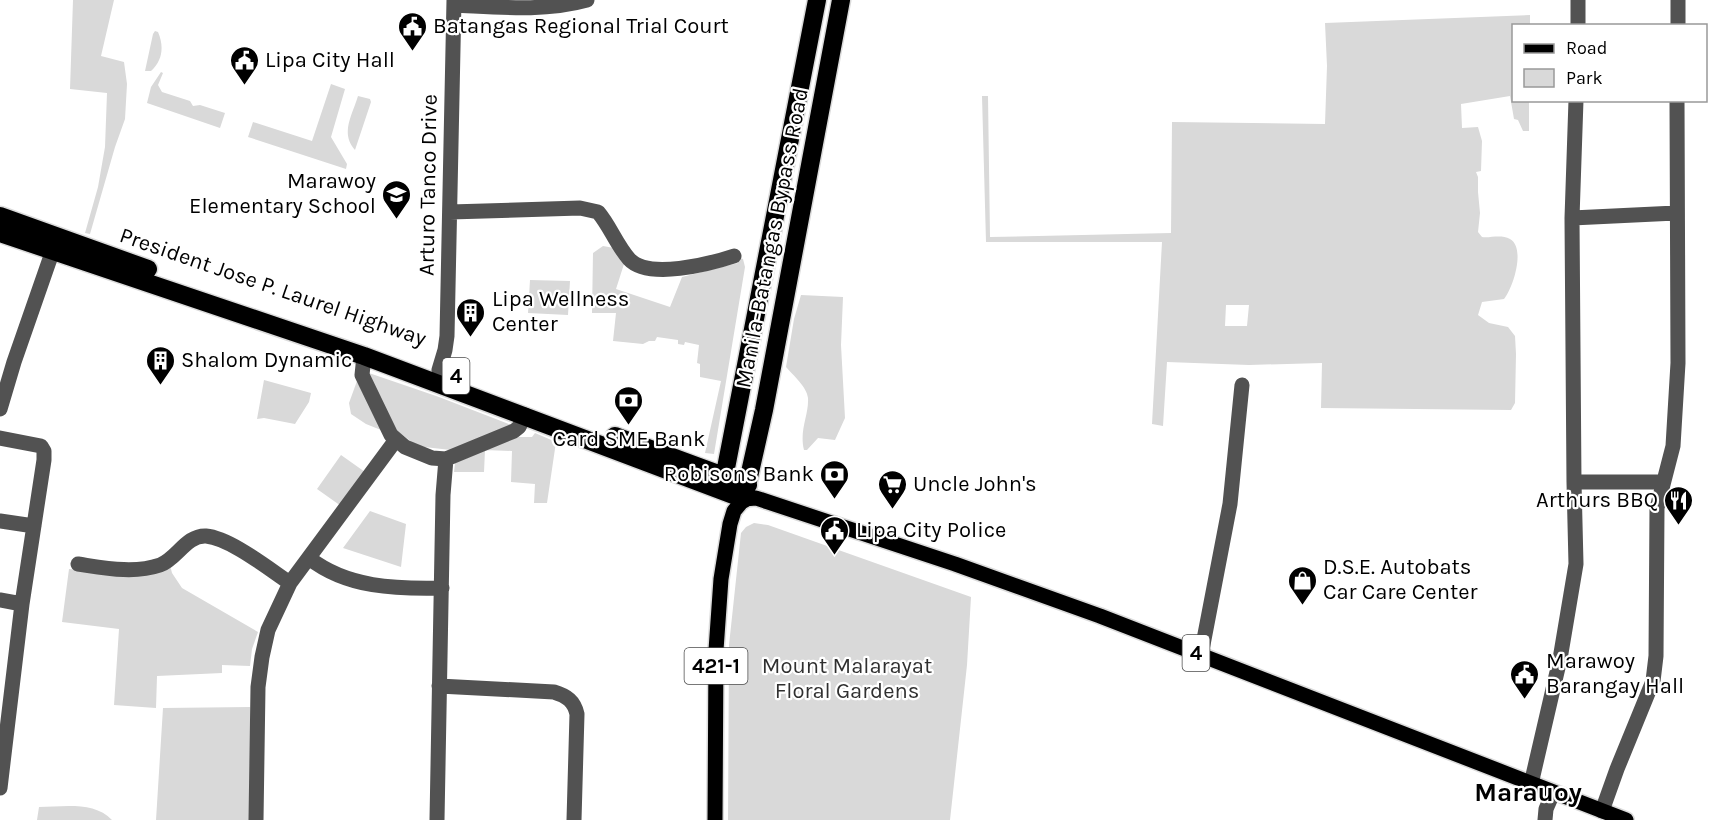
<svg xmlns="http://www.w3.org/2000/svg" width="1731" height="820" font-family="Karla,sans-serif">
<rect width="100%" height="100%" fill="#fff"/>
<path fill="#d9d9d9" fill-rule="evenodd" d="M73,0H114L101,56L124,62L127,84L125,119L115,147L90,234L85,233L98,187L105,147L107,93L70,89Z
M1530,15V25L1514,26V100L1529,101V131H1523L1518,120L1514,119L1510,96L1461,104L1462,128L1478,127L1482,141L1481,171L1476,172L1478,177V192L1480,213L1478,232L1482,237C1491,238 1501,234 1510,239C1526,248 1513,288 1504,299L1482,302L1478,315L1489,323L1508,327L1515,336L1516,354L1515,403L1511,410L1321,408L1322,363L1249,365L1167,362L1163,426L1152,424L1162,242H986L982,96H988L990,237L1171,233L1172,122L1325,124L1327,66L1325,23ZM1226,305H1249L1247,326H1225Z
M155,31L158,32C164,46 163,60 151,71H145L153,34Z
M161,72L163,73L158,85L162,92L190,101L193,106L200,105L225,113L220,128L147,103L151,87Z
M331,84L345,89L331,137L347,164L346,169L248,137L253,122L312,141Z
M358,96L370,99L371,102L355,150C340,133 352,116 358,96Z
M603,246L614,248L624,264L616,289L670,307L682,277L738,263L737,257L743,259L745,267L714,454L705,453L721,381L700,377V364L697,363L699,345L685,342L684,345L678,344V340L657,337L655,341H649L643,344L613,341L616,313H592L593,253Z
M530,280L570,281L568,315L528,313Z
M801,295L843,297L841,345L845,418L835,440L818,438L807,450H804C799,430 809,415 808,398C807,387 793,375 786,367L794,319Z
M366,372L439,397L514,426L451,450L424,447L413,443L396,430Z
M264,380L311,393L309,402L295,424L264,418L257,419Z
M357,381L381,430L366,424L351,414L349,403Z
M535,433L556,442L547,503H534L535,484L511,482L512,451L485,450L484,472H454L455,463L515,437H532Z
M341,455L365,472L341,506L317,489Z
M370,511L406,524L401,567L343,548Z
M754,523L768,525L971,597L967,665L950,820H728L729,645L741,533L746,527Z
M170,565L172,573L182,588L258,632L252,649L250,666L222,665V673L157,676L156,708L114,705L119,629L62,622L69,569L104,572Z
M250,707L251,820H156L163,708Z
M39,807C63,807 94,801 112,820H37Z"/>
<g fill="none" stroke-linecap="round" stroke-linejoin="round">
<defs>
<path id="major" d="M715,820L716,650L721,579L730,524L734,511L744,499L756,498L955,564L1100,616L1626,820"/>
<path id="highway" d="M0,216L148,269
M0,233L364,356L744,499L764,410L841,0
M615,436L748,485
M724,488L726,468L817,0"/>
</defs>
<use href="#major" stroke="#dbdbdb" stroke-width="18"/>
<use href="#highway" stroke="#dbdbdb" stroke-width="21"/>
<path stroke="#525252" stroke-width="15" d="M454,5C498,7 544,12 587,0
M1578,26V0
M1678,26V0
M450,212L580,208L598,212C610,226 616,244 629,259C648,280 710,264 734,256
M1572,218L1676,213
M364,356L362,375L391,435L405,447L432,458L446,459L514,431L519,427L525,415
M439,370L445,350L447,336L454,0
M0,409L14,362L53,250
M0,438L41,446L44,451V460L22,604L0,788
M1574,482H1663
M0,521L34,526
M309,558C347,588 396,589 442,588
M78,564C105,568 134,574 160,565C177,559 186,535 206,536C230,538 269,569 290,583
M0,600L22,604
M1201,655L1230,504L1242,385
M439,686L554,692C567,696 574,701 577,714L574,820
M1531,784L1560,659L1576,564L1574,482L1572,218L1576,100
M1602,811L1617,769L1653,681L1656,656L1657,508L1673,446L1678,363L1677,100
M256,820L258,687L262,657L268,630L290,583L395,441
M437,820L443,495L446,459
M1545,820L1546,809L1553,793"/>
<use href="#major" stroke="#000" stroke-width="15"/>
<use href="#highway" stroke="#000" stroke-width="18"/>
</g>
<defs>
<symbol id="civic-pin" viewBox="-11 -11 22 30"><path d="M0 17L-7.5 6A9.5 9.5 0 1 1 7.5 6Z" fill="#000" stroke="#fff"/><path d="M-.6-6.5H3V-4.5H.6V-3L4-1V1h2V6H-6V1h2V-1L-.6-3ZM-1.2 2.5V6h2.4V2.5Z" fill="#fff"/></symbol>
<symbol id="school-pin" viewBox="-11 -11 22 30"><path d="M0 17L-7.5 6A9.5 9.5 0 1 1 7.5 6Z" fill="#000" stroke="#fff"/><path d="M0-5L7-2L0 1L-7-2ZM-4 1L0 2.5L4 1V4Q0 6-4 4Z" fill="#fff"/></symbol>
<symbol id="building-pin" viewBox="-11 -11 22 30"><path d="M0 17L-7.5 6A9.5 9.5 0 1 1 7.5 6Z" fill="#000" stroke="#fff"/><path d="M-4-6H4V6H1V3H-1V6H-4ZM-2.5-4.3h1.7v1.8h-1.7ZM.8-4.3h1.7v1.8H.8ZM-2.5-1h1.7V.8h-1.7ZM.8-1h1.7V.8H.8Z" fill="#fff"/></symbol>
<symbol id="bank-pin" viewBox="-11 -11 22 30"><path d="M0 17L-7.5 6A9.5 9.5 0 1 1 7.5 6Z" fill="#000" stroke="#fff"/><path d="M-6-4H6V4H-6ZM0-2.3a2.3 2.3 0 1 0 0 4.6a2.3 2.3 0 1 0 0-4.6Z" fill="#fff"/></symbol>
<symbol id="supermarket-pin" viewBox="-11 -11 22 30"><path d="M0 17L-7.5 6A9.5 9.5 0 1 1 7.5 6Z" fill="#000" stroke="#fff"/><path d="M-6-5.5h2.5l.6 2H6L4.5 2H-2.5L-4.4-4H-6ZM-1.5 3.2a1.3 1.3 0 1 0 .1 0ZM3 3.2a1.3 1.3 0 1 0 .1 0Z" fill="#fff"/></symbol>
<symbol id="restaurant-pin" viewBox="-11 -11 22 30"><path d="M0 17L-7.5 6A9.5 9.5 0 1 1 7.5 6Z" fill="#000" stroke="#fff"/><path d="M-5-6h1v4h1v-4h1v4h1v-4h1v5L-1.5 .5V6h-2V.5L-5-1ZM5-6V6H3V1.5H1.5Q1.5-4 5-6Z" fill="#fff"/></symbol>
<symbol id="shop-pin" viewBox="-11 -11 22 30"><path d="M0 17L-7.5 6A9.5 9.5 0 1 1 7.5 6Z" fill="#000" stroke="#fff"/><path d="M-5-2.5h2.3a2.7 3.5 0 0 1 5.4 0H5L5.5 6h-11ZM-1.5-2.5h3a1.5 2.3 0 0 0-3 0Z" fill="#fff"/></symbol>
</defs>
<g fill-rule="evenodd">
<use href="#civic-pin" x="396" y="10" width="33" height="45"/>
<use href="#civic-pin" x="228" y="44" width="33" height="45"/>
<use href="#school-pin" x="380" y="178" width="33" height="45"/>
<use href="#building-pin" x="454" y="296" width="33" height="45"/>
<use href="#building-pin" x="144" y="344" width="33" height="45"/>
<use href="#bank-pin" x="612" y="384" width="33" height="45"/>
<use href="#bank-pin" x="818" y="458" width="33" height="45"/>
<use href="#supermarket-pin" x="876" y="468" width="33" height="45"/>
<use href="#restaurant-pin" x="1662" y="484" width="33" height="45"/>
<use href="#civic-pin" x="818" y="514" width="33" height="45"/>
<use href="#shop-pin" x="1286" y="564" width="33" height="45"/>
<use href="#civic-pin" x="1508" y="658" width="33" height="45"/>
</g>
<g text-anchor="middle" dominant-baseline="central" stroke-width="4.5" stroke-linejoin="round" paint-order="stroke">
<g fill="#fff" stroke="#4c4c4c" stroke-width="1.5">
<rect x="442.5" y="358" width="27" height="36" rx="4.5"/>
<rect x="1182.5" y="635" width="27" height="36" rx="4.5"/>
<rect x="684.5" y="648" width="63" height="36" rx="4.5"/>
</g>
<g font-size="21" font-weight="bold" fill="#000">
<text x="456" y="376">4</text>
<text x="1196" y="653">4</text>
<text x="716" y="666">421-1</text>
</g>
<g font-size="22" fill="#000" stroke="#fff" text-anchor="start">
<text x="433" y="26">Batangas Regional Trial Court</text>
<text x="265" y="60">Lipa City Hall</text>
<text x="376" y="181" text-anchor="end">Marawoy<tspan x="376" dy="25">Elementary School</tspan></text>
<text x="492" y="299">Lipa Wellness<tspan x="492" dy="25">Center</tspan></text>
<text x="181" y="360">Shalom Dynamic</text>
<text x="629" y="439" text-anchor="middle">Card SME Bank</text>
<text x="814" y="474" text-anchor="end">Robisons Bank</text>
<text x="913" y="484">Uncle John's</text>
<text x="1658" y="500" text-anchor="end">Arthurs BBQ</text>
<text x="856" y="530">Lipa City Police</text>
<text x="1323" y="567">D.S.E. Autobats<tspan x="1323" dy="25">Car Care Center</tspan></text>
<text x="1546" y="661">Marawoy<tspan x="1546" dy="25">Barangay Hall</tspan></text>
</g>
<g font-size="22" fill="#000" stroke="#fff">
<text transform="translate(428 185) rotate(-89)">Arturo Tanco Drive</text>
<text transform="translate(772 238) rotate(-79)">Manila-Batangas Bypass Road</text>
<text transform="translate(273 287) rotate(19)">President Jose P. Laurel Highway</text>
</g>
<g font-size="22" fill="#303030" stroke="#fff">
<text x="847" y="666">Mount Malarayat<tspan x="847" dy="25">Floral Gardens</tspan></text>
</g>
<g font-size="26" font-weight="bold" fill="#000" stroke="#fff">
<text x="1528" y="792">Marauoy</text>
</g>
</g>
<rect x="1512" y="24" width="195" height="78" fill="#ffffff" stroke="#999999" stroke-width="1.5"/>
<rect x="1524" y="44" width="30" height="9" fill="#000000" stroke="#999999" stroke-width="1.5"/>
<text x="1566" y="54" font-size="18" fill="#000000">Road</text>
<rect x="1524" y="69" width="30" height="18" fill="#d9d9d9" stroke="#999999" stroke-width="1.5"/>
<text x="1566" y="84" font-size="18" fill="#000000">Park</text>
</svg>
